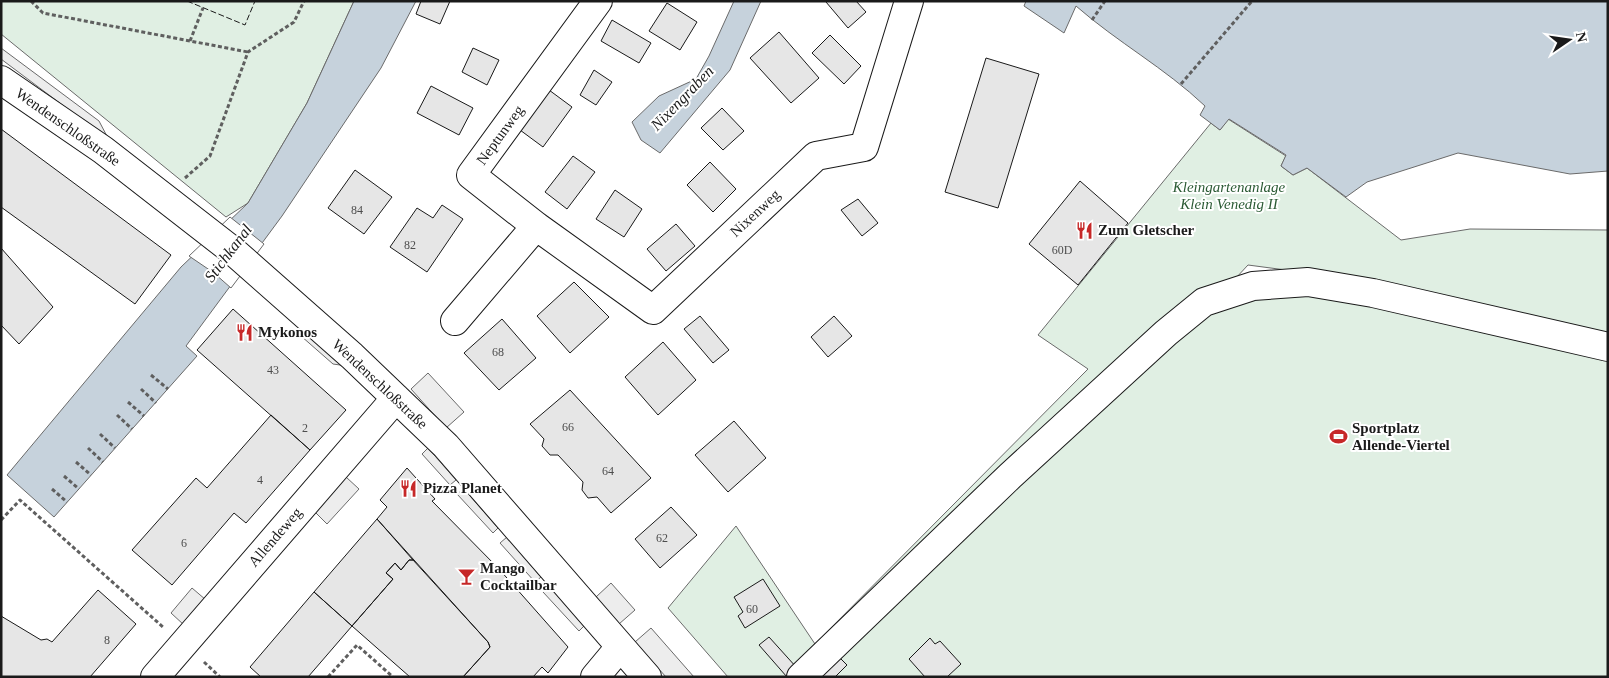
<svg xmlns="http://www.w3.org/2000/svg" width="1609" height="678" font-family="Georgia,serif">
<rect width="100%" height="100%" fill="#fff"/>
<path fill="#e0efe3" stroke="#6a6a6a" d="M1,1H354L307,103L248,203L226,217L1,34Z
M1228,119L1286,156L1281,166L1293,175L1307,168L1401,240L1470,229L1608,230V335L1369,281L1248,265L1208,308L1319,288L1608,358V677H728L668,608L736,526L815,644L1088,369L1038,335L1211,123L1220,130Z"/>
<path fill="#ededed" stroke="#6a6a6a" d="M1,48L99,121L109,140L1,59Z
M298,324L347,366L333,364L301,336Z
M428,373L464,412L446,428L411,389Z
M428,448L456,480L450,485L422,454Z
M346,477L359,489L327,524L315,512Z
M464,489L498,528L493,533L457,494Z
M507,537L541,577L535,582L500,543Z
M611,583L635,610L619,624L596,597Z
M550,587L584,626L579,631L543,592Z
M192,588L206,600L184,625L171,613Z
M651,628L694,677H666L635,642Z"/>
<path fill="#c6d2dc" stroke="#6a6a6a" d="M354,1H416L381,68L282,216L186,346L197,356L54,517L7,475L181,267L248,203L307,103Z
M734,1H761L730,70L660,153L641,140L632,122L659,96L696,79L709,56Z
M1026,1H1608V171L1570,174L1458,153L1367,182L1346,197L1307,168L1293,175L1281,166L1286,155L1229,119L1220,130L1200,115L1205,106C1165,68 1117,42 1076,6L1064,33L1024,6Z"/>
<path fill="#fff" stroke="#6a6a6a" d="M230,217L264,244L231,288L214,273L189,256Z"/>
<path fill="#e6e6e6" stroke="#1a1a1a" d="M421,1H450L440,24L416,14Z
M827,1H856L866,12L848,28L826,2Z
M667,3L697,22L680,50L649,31Z
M612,20L651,43L639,63L601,41Z
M779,32L819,78L791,103L750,58Z
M830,35L861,66L844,84L812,53Z
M473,48L499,60L487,85L462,72Z
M986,58L1039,74L998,208L945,192Z
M594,70L612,82L596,105L580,95Z
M431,86L473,108L459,135L417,113Z
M549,90L572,107L543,147L520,130Z
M722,108L744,131L723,150L701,128Z
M1,129L171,255L135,304L1,207Z
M573,156L595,172L567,209L545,192Z
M710,162L736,189L713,212L687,185Z
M355,170L392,197L364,234L328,208Z
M1080,181L1128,223L1078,285L1029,244Z
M615,190L642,209L624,237L596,219Z
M858,199L878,223L862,236L841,210Z
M442,205L463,219L427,272L390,247L417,208L433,218Z
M676,224L695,246L666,271L647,249Z
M1,248L53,307L19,344L1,325Z
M574,282L609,317L570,353L537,316Z
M233,309L346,410L310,450L197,350Z
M700,316L729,350L713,363L684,329Z
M834,316L852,336L828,357L811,337Z
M502,319L536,358L499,390L464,353Z
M663,342L696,380L658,415L625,377Z
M570,390L651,478L611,513L597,497L588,498L582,490L583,482L558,455H550L542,446L544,439L530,424Z
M271,415L310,450L246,523L234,513L172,585L132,550L196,478L207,488Z
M734,421L766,458L728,492L695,455Z
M407,468L435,499L432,501L499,569L568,647L548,673L542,667L533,677H463L490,647L488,642L377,519L387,507L380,500Z
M671,507L697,535L660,568L635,539Z
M377,519L413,560H409L401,570L395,563L386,573L393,579L352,626L314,592Z
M409,560H413L488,642L490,647L463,677H410L352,626L393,579L386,573L395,563L401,570Z
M763,579L780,606L745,628L738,616L743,612L734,597Z
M98,590L136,624L90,677H1V616L41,640L47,639L52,642Z
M314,592L352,626L308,677H261L250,667Z
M769,637L797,668L787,677L759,645Z
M930,638L935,644L940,641L961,664L947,677H925L909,659Z
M836,654L847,665L835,677H812Z"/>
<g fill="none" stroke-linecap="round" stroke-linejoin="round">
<defs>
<path id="minor" d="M598,1L471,175L536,226L653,310L816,156L864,147L909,1
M1,80L103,150L233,251L352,356L446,446L647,677
M455,321L536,226
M155,677L396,398
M595,677L620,647
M801,677L1010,476L1166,333L1204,302L1253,286L1308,282L1373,293L1608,347"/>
</defs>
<use href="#minor" stroke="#1a1a1a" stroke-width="30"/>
<path stroke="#5f5f5f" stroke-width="3" stroke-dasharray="4 2.5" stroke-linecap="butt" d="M31,1L43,13L248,52
M1092,20L1105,1
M190,41L203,8
M1181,84L1252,1
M185,178L210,156L248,52L294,22L304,1
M151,375L168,389
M141,389L156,403
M128,402L144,416
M117,415L132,429
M100,434L115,448
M88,448L103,462
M76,462L91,475
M64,476L79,489
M52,489L67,502
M1,520L20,500L163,627
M204,662L220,677
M328,677L357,645L393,677"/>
<use href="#minor" stroke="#fff" stroke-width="28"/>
<path stroke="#1a1a1a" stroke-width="1" stroke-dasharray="6 2.5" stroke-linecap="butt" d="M187,1L245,25L255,1"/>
</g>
<defs>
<symbol id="restaurant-bare" viewBox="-9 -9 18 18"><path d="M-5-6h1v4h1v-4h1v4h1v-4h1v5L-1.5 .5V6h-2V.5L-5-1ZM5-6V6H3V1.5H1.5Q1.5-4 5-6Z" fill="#c62828" stroke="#fff" stroke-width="2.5" paint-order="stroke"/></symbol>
<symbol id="stadium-bare" viewBox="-9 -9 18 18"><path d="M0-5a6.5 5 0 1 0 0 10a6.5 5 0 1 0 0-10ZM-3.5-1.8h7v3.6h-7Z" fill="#c62828" stroke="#fff" stroke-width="2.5" paint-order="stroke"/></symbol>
<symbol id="bar-bare" viewBox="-9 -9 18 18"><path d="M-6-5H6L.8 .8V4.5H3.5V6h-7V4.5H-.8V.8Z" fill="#c62828" stroke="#fff" stroke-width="2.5" paint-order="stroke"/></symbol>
</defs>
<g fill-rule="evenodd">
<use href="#restaurant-bare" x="1072" y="218" width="25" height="25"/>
<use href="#restaurant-bare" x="232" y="320" width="25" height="25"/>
<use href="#stadium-bare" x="1326" y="424" width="25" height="25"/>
<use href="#restaurant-bare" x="396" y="476" width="25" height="25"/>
<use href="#bar-bare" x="454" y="564" width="25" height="25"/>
</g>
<g text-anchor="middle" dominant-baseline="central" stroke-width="4" stroke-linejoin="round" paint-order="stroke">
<g font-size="12" fill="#4d4d4d">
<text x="357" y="210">84</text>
<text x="410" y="245">82</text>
<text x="1062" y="250">60D</text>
<text x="498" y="352">68</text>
<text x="273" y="370">43</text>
<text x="568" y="427">66</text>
<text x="305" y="428">2</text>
<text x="608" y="471">64</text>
<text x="260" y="480">4</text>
<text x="662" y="538">62</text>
<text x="184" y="543">6</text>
<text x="752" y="609">60</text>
<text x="107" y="640">8</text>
</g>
<g font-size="15" fill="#1a1a1a" stroke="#fff">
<text transform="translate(68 127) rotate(35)">Wendenschloßstraße</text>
<text transform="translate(500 135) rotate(-54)">Neptunweg</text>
<text transform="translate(755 213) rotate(-43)">Nixenweg</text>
<text transform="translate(380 384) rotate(43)">Wendenschloßstraße</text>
<text transform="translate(275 537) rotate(-49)">Allendeweg</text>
</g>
<g font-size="15" font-style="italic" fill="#2b5a34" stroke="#fff">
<text x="1229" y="187">Kleingartenanlage<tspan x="1229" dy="17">Klein Venedig II</tspan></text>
</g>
<g font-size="15" font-weight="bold" fill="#1a1a1a" stroke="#fff" text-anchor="start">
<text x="1098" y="230">Zum Gletscher</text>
<text x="258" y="332">Mykonos</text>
<text x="1352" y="428">Sportplatz<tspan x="1352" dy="17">Allende-Viertel</tspan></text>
<text x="423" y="488">Pizza Planet</text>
<text x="480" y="568">Mango<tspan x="480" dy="17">Cocktailbar</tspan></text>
</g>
<g font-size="16" font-style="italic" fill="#1a1a1a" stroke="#fff">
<text transform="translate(682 98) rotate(-46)">Nixengraben</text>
<text transform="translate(228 253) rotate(-53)">Stichkanal</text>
</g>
</g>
<rect width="1609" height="678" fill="none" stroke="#1a1a1a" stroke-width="5"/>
<g transform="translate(1569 40) rotate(77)" stroke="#ffffff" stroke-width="4" paint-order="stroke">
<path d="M0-4L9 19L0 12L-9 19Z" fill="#1a1a1a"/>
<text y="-8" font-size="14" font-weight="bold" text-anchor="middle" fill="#1a1a1a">N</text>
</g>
</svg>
